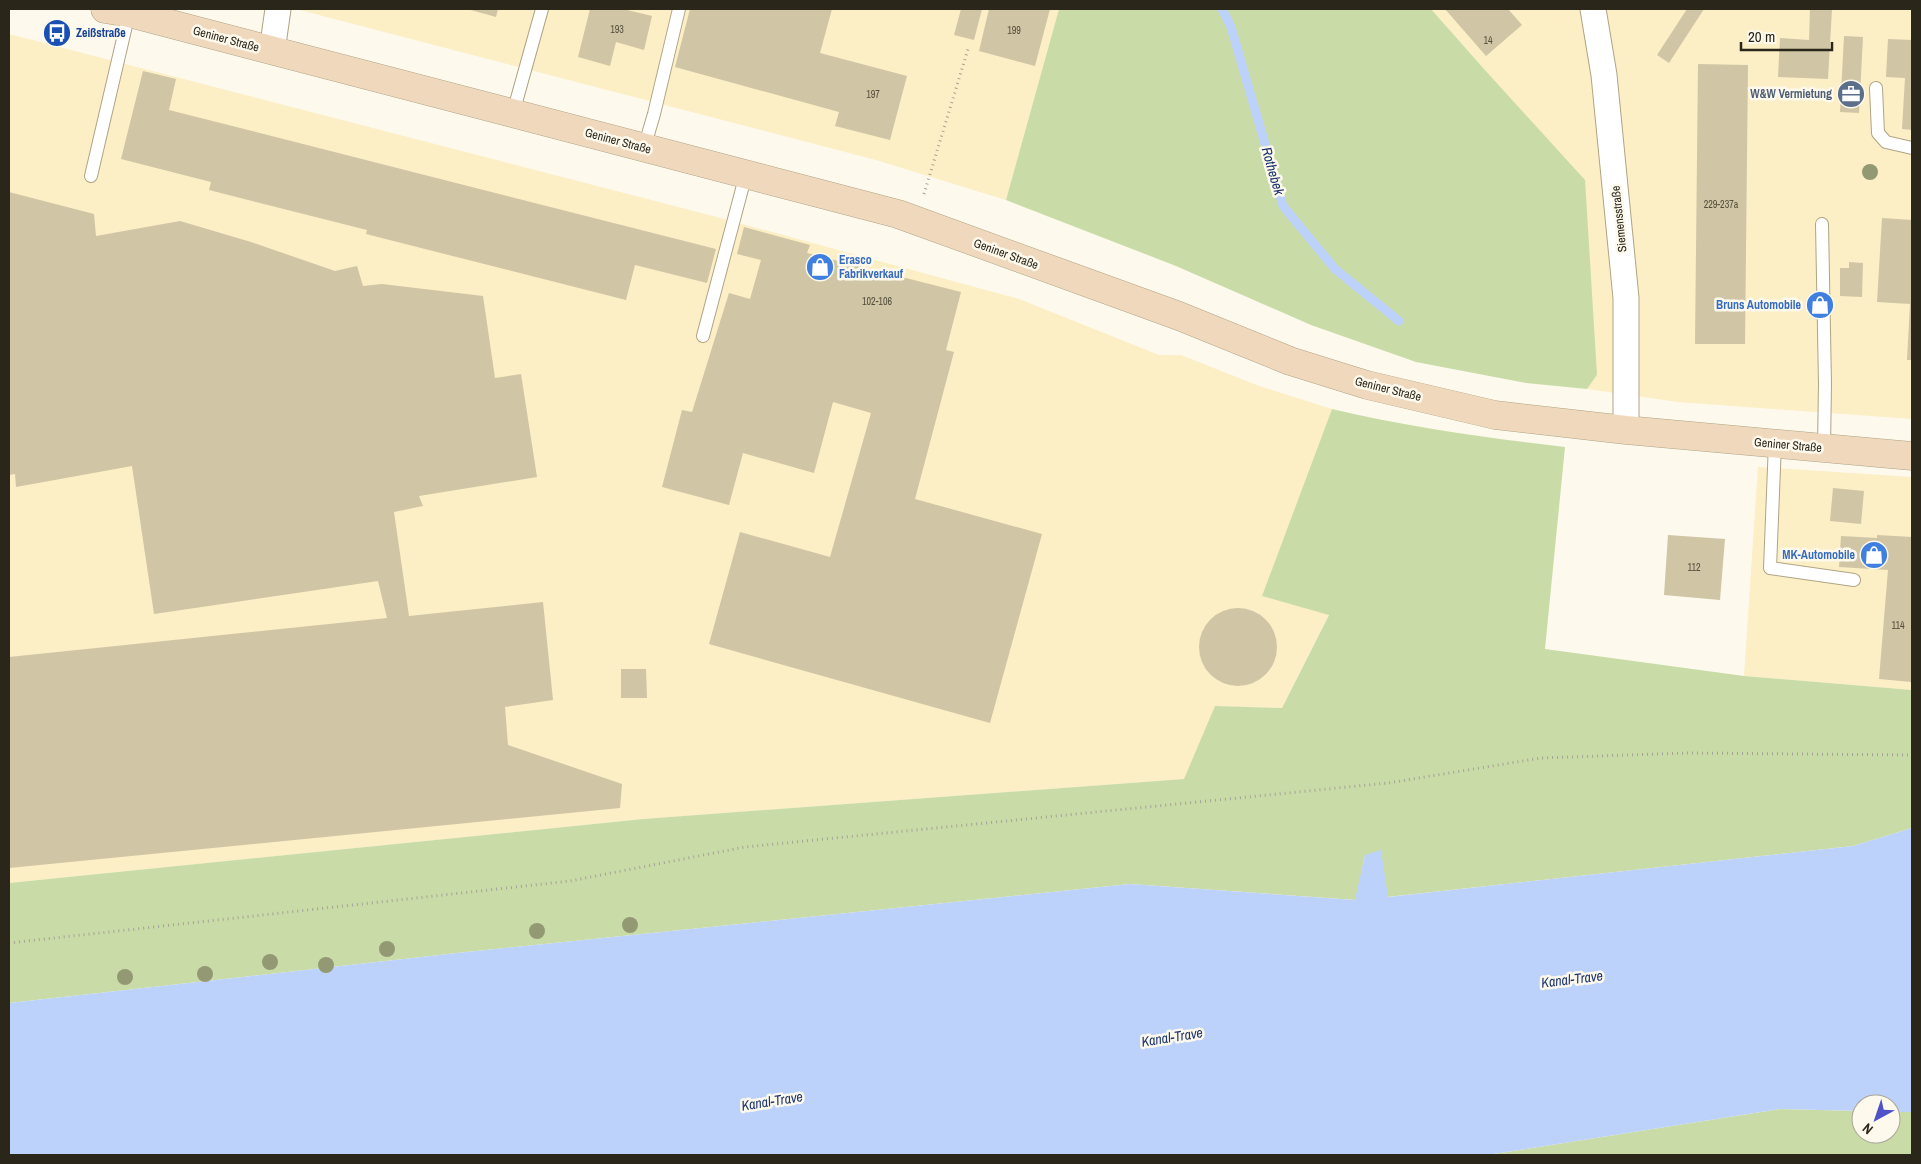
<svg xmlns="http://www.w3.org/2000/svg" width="1921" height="1164" font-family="'Archivo Narrow',sans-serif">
<rect width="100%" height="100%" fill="#fdf9ec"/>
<path fill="#fceec5" d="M296,9H1059L1006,200L876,160Z
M1431,9H1912V419L1678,402L1587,389L1597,375L1484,69Z
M9,34L709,215L1019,299L1159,355H1181L1259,386L1332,409L1262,596L1329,614L1282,708L1215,706L1185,779L643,819L9,883Z
M1758,467L1912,477V690L1744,676Z"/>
<path fill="#c9dca7" d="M1059,9H1431L1484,69L1585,180L1597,375L1587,389L1526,383L1416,362L1311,325L1176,266L1006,200Z
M1332,409C1409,427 1487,438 1565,447L1545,649L1744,676L1912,690V828L1853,846L1387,897L1365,855L1356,900L1130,884L457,953L9,1003V883L643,819L1184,779L1215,706L1282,708L1329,615L1262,596Z
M1780,1109L1861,1111V1134H1891V1112H1912V1155H1487Z"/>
<path fill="#bdd2fb" d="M1912,828V1112H1891V1104H1861V1111L1780,1109L1487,1155H9V1003L457,953L1130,884L1355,900L1365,855L1381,850L1388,897L1853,846Z"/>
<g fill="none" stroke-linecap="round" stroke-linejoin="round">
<path stroke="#bdd2fb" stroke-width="9" d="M1222,9L1231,27L1283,206L1335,269L1399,321"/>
</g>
<path fill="#d0c5a5" d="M467,9H498L496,17Z
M590,9H623L652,16L644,50L616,42L610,66L578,57Z
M690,9H832L820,53L907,76L890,140L835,126L839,112L675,67Z
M961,9H982L974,40L954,35Z
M989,9H1050L1035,66L979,51Z
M1445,9H1508L1522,25L1486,56Z
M1687,9H1704L1669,63L1657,55Z
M1810,9H1832L1828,79L1778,77L1780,38L1809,40Z
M1844,36L1863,37L1859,113L1840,112Z
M1888,39L1912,40V130L1902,129L1905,78L1886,77Z
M1698,64L1748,65L1745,344H1695Z
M143,71L176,79L169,110L716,249L707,283L635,265L626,300L366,234L367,230L209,190L211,182L121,159Z
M9,192L94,214L96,236L180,221L251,242L335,271L357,266L363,286L382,284L483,296L495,378L521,374L537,477L419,496L423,506L394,512L409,616L543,602L553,700L505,707L508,745L622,784L620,808L9,868V657L387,618L378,581L154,614L132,466L16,487L15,474L9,475Z
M1882,218L1912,220V360H1907L1910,304L1877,302Z
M744,227L810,245L807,253L961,292L946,350L954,352L915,499L1042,534L990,723L709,644L740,532L830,557L871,413L833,402L814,473L743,453L729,505L662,487L682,410L692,412L729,293L750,299L761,260L737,254Z
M1849,262L1863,263L1862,297L1840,296V268H1849Z
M1833,488L1864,491L1861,524L1830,521Z
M1668,535L1725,539L1720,600L1664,595Z
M1877,535L1912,537V682L1879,679L1888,570L1839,567L1841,536L1877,538Z
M1199 647a39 39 0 1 1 78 0a39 39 0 1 1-78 0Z
M621,669H646L647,698H621Z"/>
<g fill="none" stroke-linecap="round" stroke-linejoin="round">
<defs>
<path id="lane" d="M1876,88L1878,133L1886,142L1912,148
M513,113L542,9
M644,148L654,114L679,9
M91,176L129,13
M1822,224L1825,384L1824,448
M703,336L746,174
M1775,443L1770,568L1854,580"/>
<path id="street" d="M1593,9L1604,75L1626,298V430
M272,51L278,9"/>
<path id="secondary" d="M105,9L129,13L898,214L1179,316L1290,361L1367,385L1495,415L1626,430L1912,456"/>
</defs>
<use href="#lane" stroke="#afa485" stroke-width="14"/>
<use href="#street" stroke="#afa485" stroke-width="27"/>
<use href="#secondary" stroke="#afa485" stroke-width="29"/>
<path stroke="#a7a296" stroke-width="3" stroke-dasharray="1 4" stroke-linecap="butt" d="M924,194L968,49
M9,943L570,881L745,847L1388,783L1541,758L1688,753L1912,755"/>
<use href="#lane" stroke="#fff" stroke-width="12"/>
<use href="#street" stroke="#fff" stroke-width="25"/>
<use href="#secondary" stroke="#f0d8bd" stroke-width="28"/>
</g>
<g fill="#939a73">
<circle cx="1870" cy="172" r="8"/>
<circle cx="630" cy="925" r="8"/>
<circle cx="537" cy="931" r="8"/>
<circle cx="387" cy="949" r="8"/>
<circle cx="270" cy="962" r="8"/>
<circle cx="326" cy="965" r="8"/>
<circle cx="205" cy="974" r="8"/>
<circle cx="125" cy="977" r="8"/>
</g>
<defs>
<symbol id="bus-disc" viewBox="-11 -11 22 22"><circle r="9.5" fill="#1a4fb4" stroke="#fdf9ec"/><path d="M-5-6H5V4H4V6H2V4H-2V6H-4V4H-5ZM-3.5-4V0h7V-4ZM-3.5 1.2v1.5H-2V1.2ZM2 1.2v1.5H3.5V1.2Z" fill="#fff"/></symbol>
<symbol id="office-disc" viewBox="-11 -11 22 22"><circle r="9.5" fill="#5c6f8a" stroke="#fdf9ec"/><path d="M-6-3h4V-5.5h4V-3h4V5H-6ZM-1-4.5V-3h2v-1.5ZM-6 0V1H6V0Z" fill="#fff"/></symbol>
<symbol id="shop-disc" viewBox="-11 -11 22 22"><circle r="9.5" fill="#3f7fe0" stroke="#fdf9ec"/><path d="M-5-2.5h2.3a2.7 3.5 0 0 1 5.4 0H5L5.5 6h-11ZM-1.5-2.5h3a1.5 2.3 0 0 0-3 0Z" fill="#fff"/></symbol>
</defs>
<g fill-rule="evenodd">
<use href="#bus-disc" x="41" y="17" width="32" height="32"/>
<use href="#office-disc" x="1835" y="78" width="32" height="32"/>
<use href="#shop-disc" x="804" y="251" width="32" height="32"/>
<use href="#shop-disc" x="1804" y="289" width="32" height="32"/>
<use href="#shop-disc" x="1858" y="539" width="32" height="32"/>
</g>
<g text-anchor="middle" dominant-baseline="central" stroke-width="5" stroke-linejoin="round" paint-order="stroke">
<g font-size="10" fill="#544e3d">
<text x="617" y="29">193</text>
<text x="1014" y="30">199</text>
<text x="1488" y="40">14</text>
<text x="873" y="94">197</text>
<text x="1721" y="204">229-237a</text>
<text x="877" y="301">102-106</text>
<text x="1694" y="567">112</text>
<text x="1898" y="625">114</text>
</g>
<g font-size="12" font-weight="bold" fill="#164399" stroke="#fdf9ec" text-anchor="start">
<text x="76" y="33">Zeißstraße</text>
</g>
<g font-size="12" fill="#2b261a" stroke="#fdf9ec">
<text transform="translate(226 39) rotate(15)">Geniner Straße</text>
<text transform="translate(618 141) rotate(15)">Geniner Straße</text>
<text transform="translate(1619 219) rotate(-96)">Siemensstraße</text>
<text transform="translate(1006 254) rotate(20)">Geniner Straße</text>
<text transform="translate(1388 389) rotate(14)">Geniner Straße</text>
<text transform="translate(1788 445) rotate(5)">Geniner Straße</text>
</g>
<g font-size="12" font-weight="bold" fill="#4e5e75" stroke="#fdf9ec" text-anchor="end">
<text x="1832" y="94">W&amp;W Vermietung</text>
</g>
<g font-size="12" font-weight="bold" fill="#366cbe" stroke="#fdf9ec" text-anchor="end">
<text x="839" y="260" text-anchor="start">Erasco<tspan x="839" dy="14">Fabrikverkauf</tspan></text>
<text x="1801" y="305">Bruns Automobile</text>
<text x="1855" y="555">MK-Automobile</text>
</g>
<g font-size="14" font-style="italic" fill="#1d3671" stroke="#fdf9ec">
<text transform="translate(1273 171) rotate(74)">Rothebek</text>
<text transform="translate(1572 979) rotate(-7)">Kanal-Trave</text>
<text transform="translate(1172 1037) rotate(-9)">Kanal-Trave</text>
<text transform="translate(772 1101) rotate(-9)">Kanal-Trave</text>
</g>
</g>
<rect width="1921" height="1164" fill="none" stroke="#2b261a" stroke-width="20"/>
<g transform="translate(1876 1119) rotate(220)"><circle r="24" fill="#fdf9ec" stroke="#a9a598"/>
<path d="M0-4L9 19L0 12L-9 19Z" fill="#5052c9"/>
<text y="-8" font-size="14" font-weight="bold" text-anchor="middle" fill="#2b261a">N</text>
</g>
<path d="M1741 42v8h91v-8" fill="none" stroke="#2b261a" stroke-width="2.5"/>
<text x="1748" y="42" font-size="15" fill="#2b261a" stroke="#fdf9ec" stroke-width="4" paint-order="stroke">20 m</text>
</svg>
